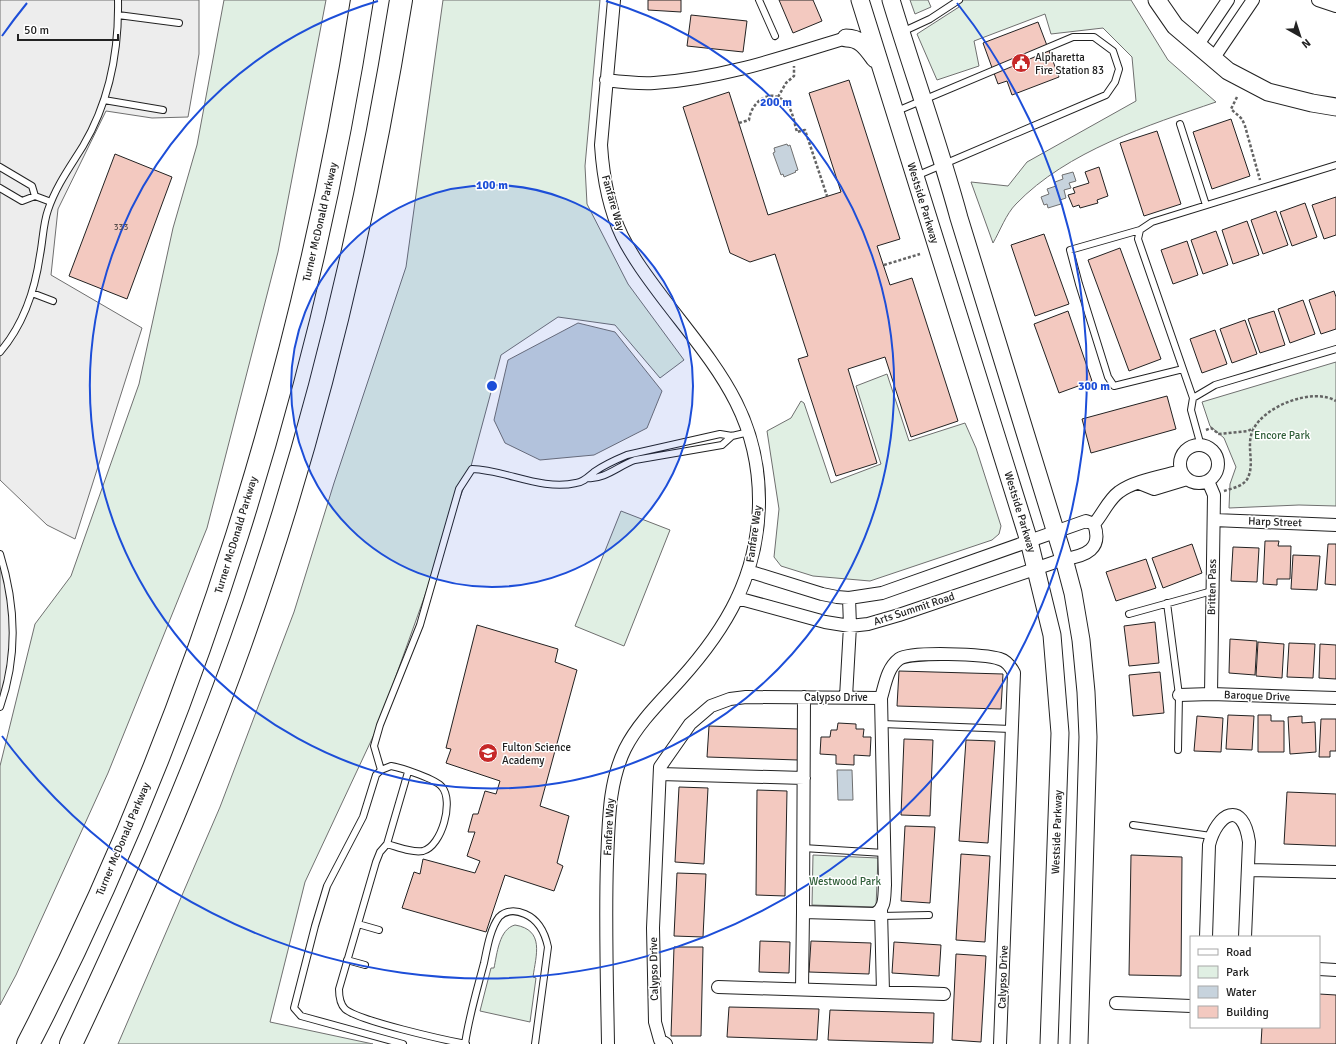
<svg xmlns="http://www.w3.org/2000/svg" width="1336" height="1044" font-family="Signika,sans-serif">
<rect width="100%" height="100%" fill="#fff"/>
<path fill="#e0efe3" stroke="#6f6f6f" d="M224,0H326L278,252L207,528L108,773L16,975L0,1005V766L35,624L71,576L139,384L173,228L197,145Z
M443,0H600L585,166L587,204L628,284L684,360L660,378L615,325L558,317L501,355L470,470L378,726L305,882L270,1022L373,1044H118L220,807L294,612L334,483L406,267Z
M910,0H928L931,7L915,14Z
M955,0H1131L1168,60L1216,102C1149,125 1067,151 1016,204C1006,214 1000,231 993,243L971,182L1008,186L1027,162L1136,101L1132,57L1103,28L1051,34L1045,14L974,41L979,66L937,80L917,34L959,7Z
M1336,362V506L1299,505L1229,508L1230,484L1236,467L1224,438L1210,426L1202,402Z
M887,374L909,441L965,423L976,448L1001,526L999,534L992,540L870,581L813,576L781,566L774,557L779,509L767,431L791,418L801,401L804,403L831,483L881,464L856,386Z
M621,511L670,530L624,646L575,626Z
M813,855L878,858L876,907L812,905Z
M515,925C545,930 536,955 533,977L536,978L530,1022L480,1011L491,968H494C497,954 499,929 515,925Z"/>
<path fill="#ededed" stroke="#6f6f6f" d="M0,0H199V54L188,117L152,118L106,111L58,209L51,275L142,328L75,539L47,525L0,480Z
M0,554L5,569L14,643L0,707Z"/>
<path fill="#c7d3dd" stroke="#6f6f6f" d="M787,144L788,146L790,145L798,170L795,171L796,172L784,177L783,174L781,175L773,153L775,152L774,148Z
M1073,172L1076,181L1069,183L1071,188L1064,190L1066,198L1060,200L1061,204L1048,208L1047,204L1044,205L1041,197L1049,194L1047,189L1056,186L1055,182L1063,179L1062,175Z
M578,323L615,332L662,391L647,428L594,455L540,460L505,443L494,420L508,360Z
M837,770H852L853,800H838Z"/>
<path fill="#f3c9c0" stroke="#222" d="M648,0H681V12L648,10Z
M779,0H813L822,21L793,33Z
M691,15L747,21L743,52L687,46Z
M1038,22L1059,77L1012,95L1007,81L998,84L983,43Z
M849,80L900,239L877,246L890,285L912,278L958,421L911,437L885,357L848,369L877,463L836,476L798,359L808,356L775,254L750,262L730,253L683,107L729,92L768,215L841,192L809,93Z
M1231,119L1250,176L1212,189L1193,132Z
M1157,131L1181,204L1144,216L1120,143Z
M115,154L172,177L127,299L69,276Z
M1099,167L1108,196L1097,200L1098,203L1080,208L1079,205L1073,207L1068,195L1075,193L1073,188L1089,183L1085,172Z
M1336,197V235L1324,239L1312,205Z
M1305,203L1317,237L1292,246L1280,212Z
M1276,211L1288,245L1263,254L1251,220Z
M1247,221L1259,255L1233,264L1222,230Z
M1216,231L1228,265L1203,274L1191,240Z
M1044,234L1069,304L1035,316L1011,245Z
M1187,241L1198,275L1173,284L1161,250Z
M1120,248L1161,359L1129,371L1088,260Z
M1334,291L1336,297V329L1321,334L1309,300Z
M1303,300L1315,334L1290,343L1278,309Z
M1068,311L1092,381L1059,393L1034,324Z
M1274,311L1285,345L1260,353L1248,319Z
M1245,320L1257,354L1232,363L1220,329Z
M1215,330L1227,364L1202,373L1190,339Z
M1167,396L1176,429L1091,453L1082,419Z
M1265,541H1279L1278,546H1291L1290,579H1277V585L1263,584Z
M1192,544L1202,573L1163,588L1152,558Z
M1328,544H1336V585L1325,584Z
M1233,547L1259,548L1257,582L1231,581Z
M1293,555L1320,556L1317,590L1291,589Z
M1146,559L1156,588L1116,601L1106,572Z
M1155,622L1159,663L1129,666L1124,626Z
M477,625L558,649L555,662L577,670L540,806L569,816L557,863L563,866L554,891L505,875L486,932L402,908L414,872L420,874L423,859L475,873L480,861L467,856L475,832H468L473,814H478L485,791L496,794L500,781L446,763L451,749L446,748Z
M1230,639L1257,641L1255,675L1229,673Z
M1258,642L1284,644L1282,678L1256,676Z
M1289,643L1315,644L1313,678L1287,677Z
M1320,644L1336,645V679L1319,678Z
M899,671L1003,674L1001,709L897,706Z
M1160,672L1164,713L1133,716L1129,675Z
M1228,715L1254,716L1252,750L1226,749Z
M1258,715H1271V721H1284V752H1258Z
M1197,716L1223,718L1221,752L1194,751Z
M1302,716V723L1315,722L1316,752L1290,754L1288,717Z
M1321,719H1336V751H1330V757H1319Z
M838,723L856,724V729H864L863,737H871L870,756L854,755V765L836,764V755L820,754L821,737H830L831,730H837Z
M709,726L799,729L798,760L707,757Z
M904,739L933,740L930,816L901,815Z
M966,740L995,741L988,843L959,841Z
M679,787L708,788L704,864L675,862Z
M757,790L787,791L785,896L756,895Z
M1287,792L1336,794V846L1284,844Z
M905,826L935,827L930,903L901,901Z
M961,854L990,856L985,942L956,940Z
M1131,855L1182,857L1181,976L1129,975Z
M677,873L706,874L703,937L674,936Z
M760,941L790,942L789,973L759,972Z
M811,941L871,943L869,974L809,972Z
M894,942L941,945L939,976L892,973Z
M674,947H703L701,1036H671Z
M956,954L986,956L981,1042L952,1040Z
M1319,994L1336,995V1044H1261L1262,1027H1319Z
M729,1007L819,1009L817,1040L727,1037Z
M830,1010L934,1013L933,1043L828,1040Z"/>
<g fill="none" stroke-linecap="round" stroke-linejoin="round">
<defs>
<path id="lane" d="M759,0L775,36
M118,15L179,23
M902,32L930,19L959,0
M104,100L163,110
M897,111L1073,37H1094L1113,51L1119,69L1115,82L1106,95L916,176
M1180,124L1206,205
M0,167L32,186L35,196L51,202
M0,188L22,201L35,196
M1140,230L1070,250L1079,284L1108,377L1114,386L1183,369
M32,293L53,301
M0,352C24,324 35,290 40,255C43,240 43,224 48,210C56,186 70,167 83,146C109,102 119,51 118,0
M1193,398L1215,385L1336,349
M1201,446L1191,410L1193,398L1138,239L1140,230L1152,222L1336,165
M588,478C604,480 620,465 635,460L722,445L732,436
M0,554C16,605 18,656 0,707
M1167,603L1179,695L1178,750
M1129,614L1212,591
M882,724L1011,729
M381,770L374,746L380,725L420,625L459,489L472,469C506,470 542,491 576,483C584,482 588,477 594,472C604,465 615,460 627,455L720,434L732,436L749,432
M408,772L387,844L380,852L376,862L339,989C339,996 340,1004 345,1009C359,1021 445,1040 466,1044
M1133,825L1211,836
M387,844C398,847 412,853 423,851C442,846 454,801 442,787C436,779 402,768 391,766L381,770L376,775L363,817L327,886L315,926L294,1008L301,1016L403,1044
M803,848L884,853
M881,916L929,915
M358,924L379,930
M347,960L365,965
M465,1044C469,1016 477,990 484,963C487,949 490,929 499,917C506,910 516,910 525,914C539,920 545,933 548,947L535,1044"/>
<path id="street" d="M1318,0L1336,6
M1197,46L1228,0
M1213,59L1253,0
M606,80C622,82 638,84 654,83C720,79 784,57 846,38
M1180 464a19 19 0 1 1 38 0a19 19 0 1 1-38 0Z
M1208,481L1214,495L1211,694
M1139,483L1154,489L1187,479
M1214,520L1336,525
M1094,524C1103,514 1108,500 1119,492C1133,481 1163,476 1181,471
M737,598L825,622L850,626L868,624L899,615L1064,559C1086,556 1103,549 1094,524L1086,521L882,593L849,598L837,597L822,594L748,571
M1179,695L1211,694L1336,698
M804,697L803,912L875,914C886,908 884,896 885,885L881,698C885,685 887,668 899,659C911,651 985,654 1000,659C1007,661 1011,667 1014,673L1000,1044
M846,697L850,626L849,598
M660,774L804,778
M1249,870L1336,872
M881,910L883,992
M1206,937L1209,845C1217,813 1243,799 1249,842L1245,937
M1319,969L1336,970
M718,987L944,994
M802,989L803,912
M1116,1003L1191,1006
M608,1044C607,983 605,922 607,861C609,823 608,784 625,749C638,723 661,701 680,680C727,628 758,575 759,503C760,413 714,365 663,298C648,278 633,258 622,236C608,207 603,176 601,145L614,0
M666,1044L660,1040L655,1022L653,928L660,767L690,724L711,706L730,699L746,697L881,698"/>
<path id="secondary" d="M860,0L1029,541L1052,635L1060,733L1049,1044
M891,0C913,73 939,144 959,218L1064,559L1073,593L1081,640L1086,692L1088,737L1079,1044
M1157,0L1175,26L1228,71L1268,92L1312,103L1336,107
M846,38C861,38 867,48 875,59"/>
<path id="highway" d="M28,1044C196,720 306,360 362,0
M71,1044C133,913 192,780 241,642C315,434 366,218 401,0"/>
</defs>
<use href="#lane" stroke="#222" stroke-width="8"/>
<use href="#street" stroke="#222" stroke-width="14"/>
<use href="#secondary" stroke="#222" stroke-width="19"/>
<use href="#highway" stroke="#222" stroke-width="24"/>
<path stroke="#646464" stroke-width="2.5" stroke-dasharray="3 2" stroke-linecap="butt" d="M778,97L786,83L794,76V66
M1237,97L1231,109L1242,119L1245,126L1260,180
M739,123L749,120C751,102 771,86 786,103C793,111 794,122 797,132L805,130L827,196
M884,265L920,254
M1206,430L1211,428L1219,434L1248,431L1253,428
M1224,491C1233,488 1246,486 1249,475C1254,461 1246,444 1253,430C1264,406 1313,387 1336,401"/>
<use href="#lane" stroke="#fff" stroke-width="6"/>
<use href="#street" stroke="#fff" stroke-width="12"/>
<use href="#secondary" stroke="#fff" stroke-width="17"/>
<use href="#highway" stroke="#fff" stroke-width="22"/>
</g>
<circle cx="492" cy="386" r="201" fill="#1d4ed8" fill-opacity=".12"/>
<g fill="none" stroke="#1d4ed8" stroke-width="2">
<circle cx="492" cy="386" r="201"/>
<path d="M606 1A402 402 0 1 1 378 1"/>
<path d="M2 36A602 602 0 0 1 27 3M957 3A602 602 0 1 1 2 736"/>
</g>
<defs>
<symbol id="civic-disc" viewBox="-11 -11 22 22"><circle r="9.5" fill="#c62828" stroke="#fff"/><path d="M-.6-6.5H3V-4.5H.6V-3L4-1V1h2V6H-6V1h2V-1L-.6-3ZM-1.2 2.5V6h2.4V2.5Z" fill="#fff"/></symbol>
<symbol id="school-disc" viewBox="-11 -11 22 22"><circle r="9.5" fill="#c62828" stroke="#fff"/><path d="M0-5L7-2L0 1L-7-2ZM-4 1L0 2.5L4 1V4Q0 6-4 4Z" fill="#fff"/></symbol>
</defs>
<g fill-rule="evenodd">
<use href="#civic-disc" x="1010" y="52" width="22" height="22"/>
<use href="#school-disc" x="477" y="742" width="22" height="22"/>
</g>
<g text-anchor="middle" dominant-baseline="central" stroke-width="3" stroke-linejoin="round" paint-order="stroke">
<g font-size="9" fill="#564c4a">
<text x="121" y="227">333</text>
</g>
<g font-size="11" fill="#222" stroke="#fff" text-anchor="start">
<text x="1035" y="57">Alpharetta<tspan x="1035" dy="13">Fire Station 83</tspan></text>
<text x="502" y="747">Fulton Science<tspan x="502" dy="13">Academy</tspan></text>
</g>
<g font-size="11" fill="#222" stroke="#fff">
<text transform="translate(613 203) rotate(74)">Fanfare Way</text>
<text transform="translate(923 203) rotate(73)">Westside Parkway</text>
<text transform="translate(320 222) rotate(-77)">Turner McDonald Parkway</text>
<text transform="translate(1020 512) rotate(73)">Westside Parkway</text>
<text transform="translate(1275 522) rotate(2)">Harp Street</text>
<text transform="translate(754 534) rotate(-82)">Fanfare Way</text>
<text transform="translate(236 535) rotate(-73)">Turner McDonald Parkway</text>
<text transform="translate(1212 587) rotate(-89)">Britten Pass</text>
<text transform="translate(914 609) rotate(-18)">Arts Summit Road</text>
<text transform="translate(1257 696) rotate(2)">Baroque Drive</text>
<text x="836" y="697">Calypso Drive</text>
<text transform="translate(609 827) rotate(-87)">Fanfare Way</text>
<text transform="translate(1057 832) rotate(-88)">Westside Parkway</text>
<text transform="translate(123 839) rotate(-67)">Turner McDonald Parkway</text>
<text transform="translate(654 969) rotate(-91)">Calypso Drive</text>
<text transform="translate(1003 977) rotate(-88)">Calypso Drive</text>
</g>
<g font-size="11" fill="#2f5e38" stroke="#fff">
<text x="1282" y="435">Encore Park</text>
<text x="845" y="881">Westwood Park</text>
</g>
</g>
<circle cx="492" cy="386" r="6" fill="#1d4ed8" stroke="#fff" stroke-width="2"/>
<g font-size="12" text-anchor="middle" font-weight="bold" fill="#1d4ed8" stroke="#fff" stroke-width="3" stroke-linejoin="round" paint-order="stroke">
<text x="776" y="106">200 m</text>
<text x="492" y="189">100 m</text>
<text x="1094" y="390">300 m</text>
</g>
<rect x="1190" y="936" width="130" height="92" fill="#ffffff" stroke="#a7a7a7"/>
<rect x="1198" y="949" width="20" height="6" fill="#ffffff" stroke="#a7a7a7"/>
<text x="1226" y="956" font-size="12" fill="#222222">Road</text>
<rect x="1198" y="966" width="20" height="12" fill="#e0efe3" stroke="#a7a7a7"/>
<text x="1226" y="976" font-size="12" fill="#222222">Park</text>
<rect x="1198" y="986" width="20" height="12" fill="#c7d3dd" stroke="#a7a7a7"/>
<text x="1226" y="996" font-size="12" fill="#222222">Water</text>
<rect x="1198" y="1006" width="20" height="12" fill="#f3c9c0" stroke="#a7a7a7"/>
<text x="1226" y="1016" font-size="12" fill="#222222">Building</text>
<g transform="translate(1300 36) rotate(141)" stroke="#ffffff" stroke-width="3" paint-order="stroke">
<path d="M0-3L7 15L0 10L-7 15Z" fill="#222222"/>
<text y="-6" font-size="11" font-weight="bold" text-anchor="middle" fill="#222222">N</text>
</g>
<path d="M18 34v6h100v-6" fill="none" stroke="#222222" stroke-width="2"/>
<text x="24" y="34" font-size="12" fill="#222222" stroke="#ffffff" stroke-width="3" paint-order="stroke">50 m</text>
</svg>
